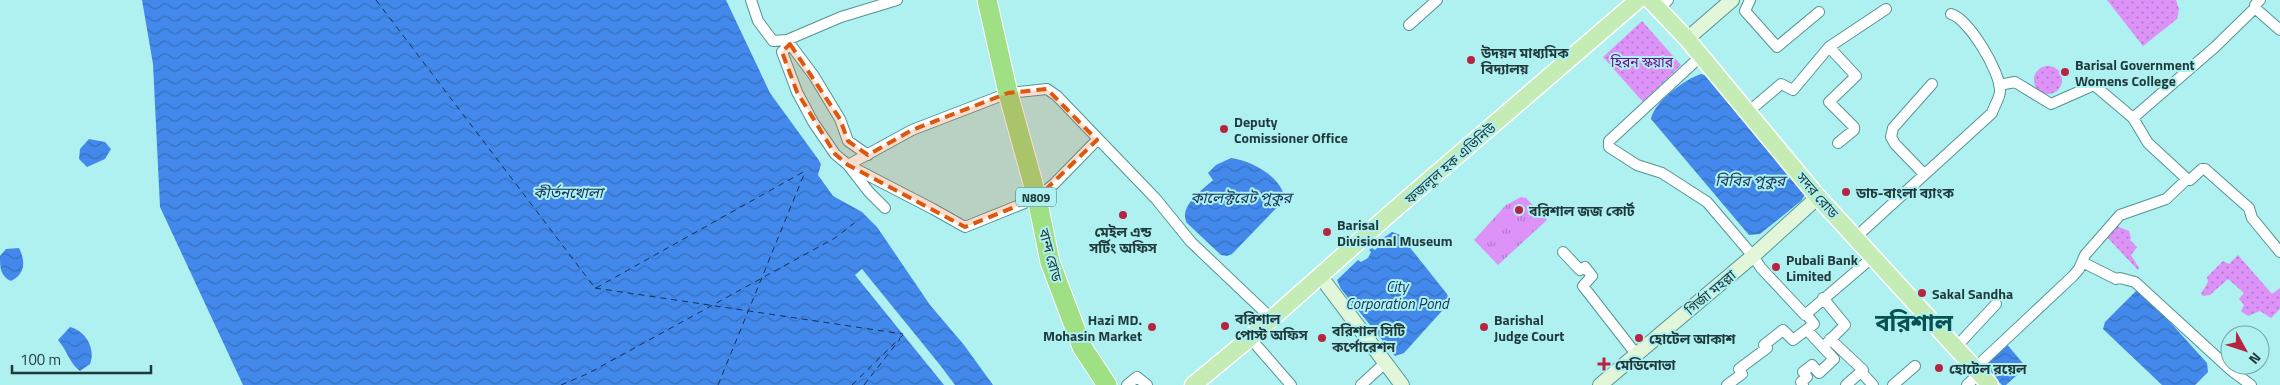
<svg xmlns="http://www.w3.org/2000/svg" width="2280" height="385" font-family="'Titillium Web','Noto Sans Bengali',sans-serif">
<defs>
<pattern id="grass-tufts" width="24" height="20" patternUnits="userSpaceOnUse" patternTransform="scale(1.25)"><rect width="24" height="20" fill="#dd92f7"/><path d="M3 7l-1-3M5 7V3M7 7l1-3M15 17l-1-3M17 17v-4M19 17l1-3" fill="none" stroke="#b378c9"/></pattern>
<pattern id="park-dots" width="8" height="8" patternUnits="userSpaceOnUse" patternTransform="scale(1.25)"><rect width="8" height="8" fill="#dd92f7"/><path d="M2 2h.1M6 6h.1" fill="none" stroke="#b378c9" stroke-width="1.8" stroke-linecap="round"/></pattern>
<pattern id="water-waves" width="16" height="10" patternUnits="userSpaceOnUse" patternTransform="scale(1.25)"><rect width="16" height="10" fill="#4289eb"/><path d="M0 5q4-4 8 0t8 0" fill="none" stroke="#3771bf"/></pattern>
</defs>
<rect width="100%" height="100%" fill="#aff0f1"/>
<path fill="url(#grass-tufts)" d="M1521,197L1526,198L1547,220L1498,265L1474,240L1506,205Z"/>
<path fill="url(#park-dots)" d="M2107,0H2176L2179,9L2177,19L2143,46Z
M1642,21L1681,65L1643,102L1603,57Z
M2034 80a14 14 0 1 1 28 0a14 14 0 1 1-28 0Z
M2114,225L2129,231L2131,238L2130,240L2137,247L2131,255L2139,268L2138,270L2105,235Z
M2238,255L2272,294L2280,288V309L2271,318L2260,311L2248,316L2241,311L2244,305L2239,299L2244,293L2228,279L2210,295L2203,296L2201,294L2208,282L2207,277L2223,261L2229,264Z"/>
<path fill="url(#water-waves)" d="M142,0H726L770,93L818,159L821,164L818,175L833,196L862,212L877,227L930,305L964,345L993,385H243L160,207L153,64Z
M1701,74L1708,76L1804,188L1805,195L1801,201L1760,234L1749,235L1651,119C1654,102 1685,79 1701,74Z
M89,139L105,142L111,149L105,159L87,167L79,159L80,149Z
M1231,158C1252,161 1281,176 1285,199L1232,254L1227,256L1221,255L1187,223C1178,207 1202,190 1213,180L1208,173L1216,165Z
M1392,232L1400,235L1447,294L1450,302L1404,353L1395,356L1341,289L1337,280L1358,260L1361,262L1368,258L1371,252L1369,250L1372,248L1375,250L1381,244L1379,241Z
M19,248C26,262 25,274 11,281C0,276 0,267 0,256L6,249Z
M2139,288L2207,363L2208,372L2195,385H2162L2103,329L2105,322Z
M70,327C86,331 96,349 90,364L80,371C69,363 67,350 58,340Z
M2005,342L2026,367L2006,385H2002L1982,364Z"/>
<path fill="#aff0f1" d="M862,269L940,365L955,385H944L855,275Z"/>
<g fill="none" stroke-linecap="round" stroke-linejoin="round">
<path stroke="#143057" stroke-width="1" stroke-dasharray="6 5" stroke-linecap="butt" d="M376,0L595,288
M595,288L903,334
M596,288L805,171
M561,385L587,374L835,238L857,221
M718,385L805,172
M852,385L903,335
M864,385L900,339"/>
<defs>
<path id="street" d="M751,0L758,21L773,41L787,40L841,17L897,0
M1750,0L1745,11L1777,47L1819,12
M2260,0L2255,5V8L2280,30
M1659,10L1668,0
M1409,25L1437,0
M787,40L814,76L840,119L848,141L868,155
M790,44L782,52L797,92L813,122L835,154L848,165L869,192L885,208
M1829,47L1856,76L1829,102L1854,127V130L1838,143
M1701,56L1609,141V147L1637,165L1662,173L1707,202L1753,256L1761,268L1805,315L1874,256
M1999,85L2015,82L2051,104L2094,85L2133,118L2148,143L2187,179L2190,180L2202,169H2205L2249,208L2252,218L2280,252
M1748,112L1781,84L1793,90L1829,47L1886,9
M2133,118L2215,47L2255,8
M848,165L912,130L1008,93L1047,89L1057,96L1156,199L1191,242L1272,319
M848,165L933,209L965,227L1037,198L1054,184L1097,140
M1924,174L1895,144L1891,137L1893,128L1932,84
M1856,237L1992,113C1994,106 2000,98 2000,91C2001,73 1969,19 1951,14
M1563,252L1580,270L1585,267L1592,276L1583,286L1636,354
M2082,262L2116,279L2120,278L2135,282L2232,371L2251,385
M1823,298L1845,325L1827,343
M1250,338L1291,385
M1830,339L1863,370L1846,385
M1956,347L1996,304
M1975,368L2073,276L2079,269L2085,255L2120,215L2166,199L2186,180H2189
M1861,372L1873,385
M1127,385L1137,377L1147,385
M1361,385L1385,363
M1727,385L1742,374L1739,369L1767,348L1764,345L1783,330L1793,340L1814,324L1806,314
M1803,385L1801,382L1807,377L1803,372L1812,365L1819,373L1834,359L1807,330
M1893,385L1915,366
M1967,385L1980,373"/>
<path id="secondary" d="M1687,39L1732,0
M1321,277L1402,385
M1600,385L1753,256L1818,197"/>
<path id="primary" d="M1650,0L1687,39L1818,197L1990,385
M1193,385L1250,338L1393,211L1638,0"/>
<path id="highway" d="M987,0L1008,93L1037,198L1050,262L1082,347L1107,385"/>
</defs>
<use href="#street" stroke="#559495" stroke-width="12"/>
<use href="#secondary" stroke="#559495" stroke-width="16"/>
<use href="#primary" stroke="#fff" stroke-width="19"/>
<use href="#highway" stroke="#fff" stroke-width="21"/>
<use href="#street" stroke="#fff" stroke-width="10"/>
<use href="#secondary" stroke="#e2f6da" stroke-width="14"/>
<use href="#primary" stroke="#c5ecb5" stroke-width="16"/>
<use href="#highway" stroke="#9ee083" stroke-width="19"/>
</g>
<path fill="#de570e" fill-opacity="0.2" stroke="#de570e" stroke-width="4" stroke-dasharray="10 6" stroke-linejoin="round" d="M790,44L840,119L848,141L868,155L912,130L1008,93L1047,89L1097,140L1037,198L965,227L848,165L835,154L797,92L782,52Z"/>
<g fill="#b6243f" stroke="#aff0f1" stroke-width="2">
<circle cx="1471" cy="60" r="5"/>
<circle cx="2065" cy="72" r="5"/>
<circle cx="1224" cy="129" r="5"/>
<circle cx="1846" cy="192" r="5"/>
<circle cx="1519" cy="210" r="5"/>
<circle cx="1123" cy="215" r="5"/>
<circle cx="1327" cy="232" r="5"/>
<circle cx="1776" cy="267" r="5"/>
<circle cx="1922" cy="293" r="5"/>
<circle cx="1225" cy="326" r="5"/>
<circle cx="1152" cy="327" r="5"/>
<circle cx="1484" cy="327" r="5"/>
<circle cx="1322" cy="338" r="5"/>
<circle cx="1639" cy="338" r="5"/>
<path d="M1601.5 356.5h5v5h5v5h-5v5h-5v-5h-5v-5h5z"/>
<circle cx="1939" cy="368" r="5"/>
</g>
<g text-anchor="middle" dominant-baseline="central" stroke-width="4" stroke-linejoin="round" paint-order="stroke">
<rect fill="#aff0f1" stroke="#4a7071" stroke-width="1" x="1016" y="187.5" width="40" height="19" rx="4"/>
<g font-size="12" font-weight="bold" fill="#1f393a">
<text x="1036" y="197">N809</text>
</g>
<g font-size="14" font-weight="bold" fill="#1f393a" stroke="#aff0f1" text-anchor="start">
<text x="1481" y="52">উদয়ন মাধ্যমিক<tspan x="1481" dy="16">বিদ্যালয়</tspan></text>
<text x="2075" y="64">Barisal Government<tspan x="2075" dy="16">Womens College</tspan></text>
<text x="1234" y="121">Deputy<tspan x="1234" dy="16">Comissioner Office</tspan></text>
<text x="1856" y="192">ডাচ-বাংলা ব্যাংক</text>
<text x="1529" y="210">বরিশাল জজ কোর্ট</text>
<text x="1337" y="224">Barisal<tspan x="1337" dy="16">Divisional Museum</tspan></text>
<text x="1123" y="231" text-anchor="middle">মেইল এন্ড<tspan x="1123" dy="16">সর্টিং অফিস</tspan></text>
<text x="1786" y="259">Pubali Bank<tspan x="1786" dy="16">Limited</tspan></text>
<text x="1932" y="293">Sakal Sandha</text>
<text x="1235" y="318">বরিশাল<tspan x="1235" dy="16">পোস্ট অফিস</tspan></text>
<text x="1142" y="319" text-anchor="end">Hazi MD.<tspan x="1142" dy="16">Mohasin Market</tspan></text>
<text x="1494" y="319">Barishal<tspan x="1494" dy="16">Judge Court</tspan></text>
<text x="1332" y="330">বরিশাল সিটি<tspan x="1332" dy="16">কর্পোরেশন</tspan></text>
<text x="1649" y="338">হোটেল আকাশ</text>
<text x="1615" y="364">মেডিনোভা</text>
<text x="1949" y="368">হোটেল রয়েল</text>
</g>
<g font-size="14" fill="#730c8f" stroke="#aff0f1">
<text x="1642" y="61">হিরন স্কয়ার</text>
</g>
<g font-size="14" fill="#1f393a" stroke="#aff0f1">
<text transform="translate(1450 163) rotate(-41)">ফজলুল হক এভিনিউ</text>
<text transform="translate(1818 195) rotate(49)">সদর রোড</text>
<text transform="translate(1051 255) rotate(75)">বান্দ রোড</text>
<text transform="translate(1710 292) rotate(-40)">গির্জা মহল্লা</text>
</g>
<g font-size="15" font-style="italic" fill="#143057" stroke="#aff0f1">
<text x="1750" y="180">বিবির পুকুর</text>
<text x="568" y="192">কীর্তনখোলা</text>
<text x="1241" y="197">কালেক্টরেট পুকুর</text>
<text x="1397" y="286">City<tspan x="1397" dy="17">Corporation Pond</tspan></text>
</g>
<g font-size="24" font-weight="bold" fill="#075152" stroke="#aff0f1">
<text x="1914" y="322">বরিশাল</text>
</g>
</g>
<g transform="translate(2245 350) rotate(130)"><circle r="24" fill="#aff0f1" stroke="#75a7a8"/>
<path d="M0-4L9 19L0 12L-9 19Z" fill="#b6243f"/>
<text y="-8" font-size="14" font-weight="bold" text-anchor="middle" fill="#1f393a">N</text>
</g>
<path d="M12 365v8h139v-8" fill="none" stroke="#1f393a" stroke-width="2.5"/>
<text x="20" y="365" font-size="15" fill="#1f393a" stroke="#aff0f1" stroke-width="4" paint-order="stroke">100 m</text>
</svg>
